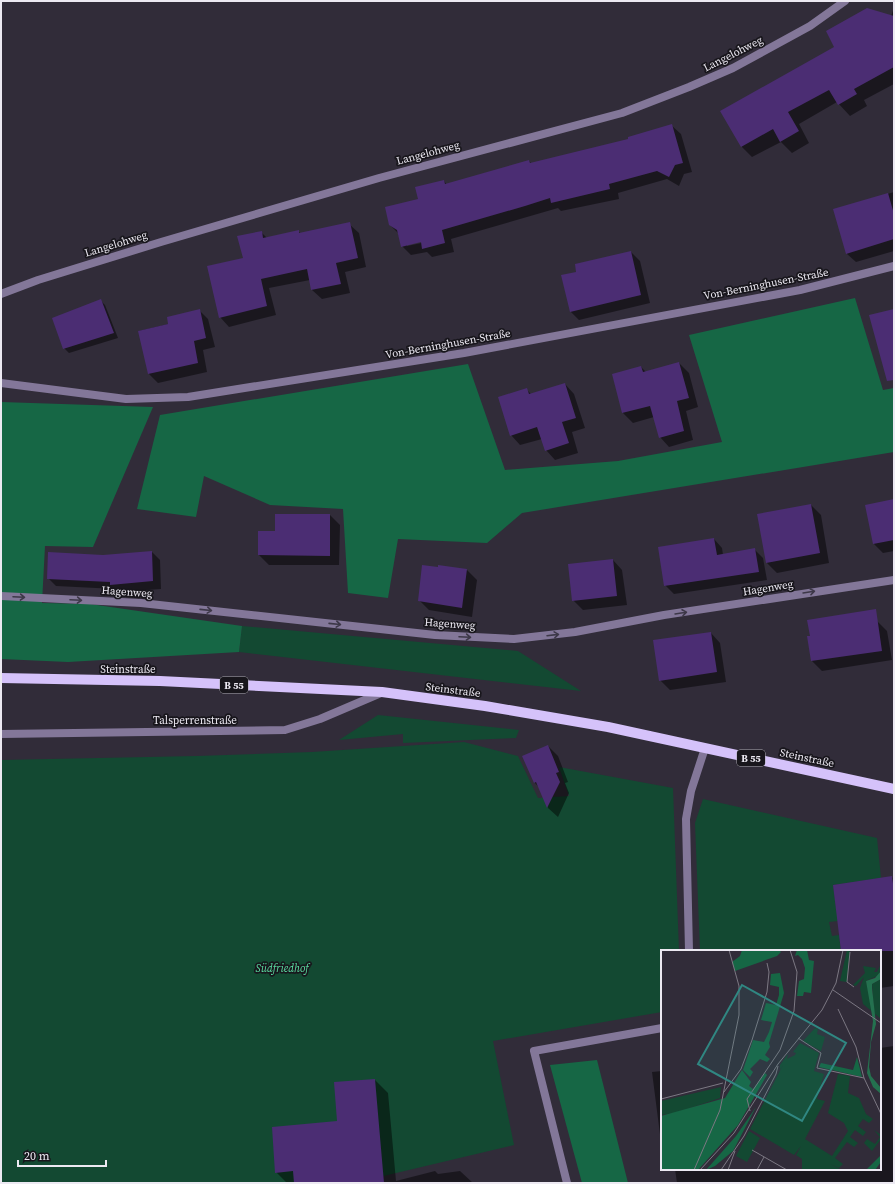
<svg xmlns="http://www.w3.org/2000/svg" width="895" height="1184" font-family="'Source Serif 4',serif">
<rect width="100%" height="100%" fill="#312c39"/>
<path fill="#134932" d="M242,626L518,651L581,691L239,652Z
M378,715L519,730L516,738L403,743V734L339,740Z
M464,742L518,756L538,798L569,796L559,767L673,788L679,951H662V1012L493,1041L514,1145L354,1183H1V760L197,756L312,752Z
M703,799L877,838L881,878L833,885L838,921L829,922L832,936L839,935L841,951H700L695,823Z"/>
<path fill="#166745" d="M855,298L883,390L894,388V452L522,513L487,543L398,539L388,598L348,593L343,509L270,505L204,476L196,517L137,509L160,415L468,364L505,470L618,461L722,442L689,335Z
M1,402L153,407L93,547L45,546L42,603L90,604L242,626L239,652L68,662L1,659Z
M597,1060L628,1183H582L550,1065Z"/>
<path fill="#0007" fill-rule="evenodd" d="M894,8V84L864,100L867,106L850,116L837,102L799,124L809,143L792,153L781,142L752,157L741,146L891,16Z
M671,125L681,134L692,172L684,174L679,186L667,179L618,193L619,199L561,211L558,208L451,239L454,252L432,257L427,252L411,255L402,246L398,233L390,225L444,181L447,185L529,161L532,164L630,140ZM425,240L426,242L407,246V244Z
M894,192V251L856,262L847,254L835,210Z
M349,224L359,233L366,267L345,272L350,293L322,299L312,290L310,280L269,288L276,315L229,327L220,317L244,259L261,232L267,238L298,231L301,234Z
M631,252L640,261L650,303L579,320L570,311L578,273Z
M100,300L105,305L118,338L69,353L64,348Z
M199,310L208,319L215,347L203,350L207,372L158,383L149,374L139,331L169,324Z
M679,363L689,373L698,407L686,411L693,440L669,447L660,437L654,417L633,423L623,413L613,375L641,367L646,372Z
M565,384L574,394L585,428L572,432L578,453L555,460L546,450L542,439L520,445L511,435L526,389L531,394Z
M894,500V551L883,553L874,544Z
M811,505L821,515L829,563L777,573L767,563L759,515Z
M330,515L340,525L339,565H269L259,555L276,532Z
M714,539L722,548L723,555L754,549L763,558L767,580L674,594L665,585Z
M152,552L160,560L161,589L119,592L116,589L56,586L48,578L103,556Z
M613,560L622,570L627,605L583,610L573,600Z
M467,570L477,580L472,617L429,610L419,600Z
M877,621L887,631L892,660L822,671L812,661V637Z
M711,633L720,643L726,682L670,690L660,680Z
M548,746L558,756L568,782L565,783L569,793L558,817L548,808L539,787L534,782Z
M892,877L894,880V986L880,988V951H842Z
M894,1046V1183H677L675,1169H880V1048Z
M662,1071V1150L652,1072Z
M375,1080L388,1093L396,1181L435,1171L438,1174L460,1171L473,1183H287L276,1172L338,1122Z"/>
<path fill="#4b2d73" d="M867,8L894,16V67L854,89L857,94L838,105L829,90L788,112L799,131L780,142L773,129L741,147L720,111L834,47L826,31Z
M672,124L683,163L675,165L669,177L657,171L609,184L610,189L551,203L550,198L525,206L442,230L445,243L422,249L421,242L401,247L397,230L389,225L385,207L418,199L415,187L444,180L445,184L529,160L530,163L628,139V137Z
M888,193L894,214V239L846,254L833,209Z
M350,222L358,258L336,263L341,284L311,290L307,269L261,279L267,306L219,318L207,266L243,258L237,236L262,231L263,238L299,230V233Z
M631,251L641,295L570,312L561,275L576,272L575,264Z
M101,299L114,333L63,349L52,318Z
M200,309L206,338L194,341L198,363L148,374L138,331L168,324L167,317Z
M894,309V380L887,381L869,315Z
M679,362L689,398L677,401L684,431L659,438L650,406L622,413L612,374L641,366L643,372Z
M565,383L576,418L562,422L569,443L545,451L537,427L510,436L498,397L527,388L529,394Z
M894,499V540L873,544L865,505Z
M811,504L820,553L766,563L757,514Z
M275,514H330V556L258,555V531H275Z
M714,538L717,555L755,548L759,572L664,586L658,547Z
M152,551L153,581L110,585V582L47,579L48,552L103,555Z
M613,559L617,596L572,601L568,564Z
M422,565L438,567V565L467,569L462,608L418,601Z
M876,609L882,651L811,661L807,636H810L807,620Z
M711,632L717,672L659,681L653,640Z
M548,745L559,772L556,773L560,782L547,808L536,782L534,783L522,756Z
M892,876L894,891V951H841L833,885Z
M375,1079L384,1183H294L293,1171L275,1173L272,1127L337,1121L334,1082Z"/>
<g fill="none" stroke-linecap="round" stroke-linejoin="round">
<path stroke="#837799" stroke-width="8" d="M689,951L686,819L691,791L705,748
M567,1183L534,1051L662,1028"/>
<path stroke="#837799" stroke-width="8" d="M1,294L38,280L161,242L379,178L622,113L689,87L733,68L810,26L845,1
M1,383L126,399L188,397L464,353L800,290L894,266
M1,596L141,603L435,635L514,639L575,632L664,615L894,580
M1,734L285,730L320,719L381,693"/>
<path stroke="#d5c2fa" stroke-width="10" d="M1,678L160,681L382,692L485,706L608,727L894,789"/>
</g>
<defs><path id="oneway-shaft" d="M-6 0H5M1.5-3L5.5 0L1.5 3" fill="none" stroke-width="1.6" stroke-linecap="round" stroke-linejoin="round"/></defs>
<g stroke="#3d3848">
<use href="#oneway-shaft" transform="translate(809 592) rotate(-9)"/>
<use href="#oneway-shaft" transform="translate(19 597) rotate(3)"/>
<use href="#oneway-shaft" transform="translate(76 600) rotate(3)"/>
<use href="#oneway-shaft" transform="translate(206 610) rotate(6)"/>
<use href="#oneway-shaft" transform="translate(681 613) rotate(-9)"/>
<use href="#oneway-shaft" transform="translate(335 624) rotate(6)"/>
<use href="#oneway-shaft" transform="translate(553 635) rotate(-7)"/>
<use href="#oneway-shaft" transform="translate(465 637) rotate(3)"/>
</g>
<g text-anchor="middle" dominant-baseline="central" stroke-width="3.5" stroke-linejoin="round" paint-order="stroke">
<g fill="#18161c" stroke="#acaab2" stroke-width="1">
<rect x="220" y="677" width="28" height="16" rx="3"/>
<rect x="737" y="750" width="28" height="16" rx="3"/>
</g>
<g font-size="10" font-weight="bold" fill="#ece9f2">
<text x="234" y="685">B 55</text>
<text x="751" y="758">B 55</text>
</g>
<g font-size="11" fill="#ece9f2" stroke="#18161c">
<text transform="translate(733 54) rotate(-27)">Langelohweg</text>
<text transform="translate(428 153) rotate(-15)">Langelohweg</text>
<text transform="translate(116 244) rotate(-17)">Langelohweg</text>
<text transform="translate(766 284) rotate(-11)">Von-Berninghusen-Straße</text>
<text transform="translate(448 344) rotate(-10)">Von-Berninghusen-Straße</text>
<text transform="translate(768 588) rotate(-9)">Hagenweg</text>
<text transform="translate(127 592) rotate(4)">Hagenweg</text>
<text transform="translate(450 624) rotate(4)">Hagenweg</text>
<text x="128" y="669">Steinstraße</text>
<text transform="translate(453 690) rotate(7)">Steinstraße</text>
<text x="195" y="720">Talsperrenstraße</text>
<text transform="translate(807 758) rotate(12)">Steinstraße</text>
</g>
<g font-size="11" font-style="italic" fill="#5ce1a4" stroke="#18161c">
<text x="282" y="968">Südfriedhof</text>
</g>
</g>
<g transform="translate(661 950)">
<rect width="220" height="220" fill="#312c39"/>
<path d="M186,0H189L186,32L179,31ZM220,14L218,25L205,31L213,63L211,34L220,29V69L202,54L199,38L203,27L195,36L192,35L204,23L202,16L215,18L213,22H216ZM154,78L157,79L156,84L164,87L160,101L142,91ZM139,93L158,103L153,121L163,124L156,149L164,151L144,189L171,206L187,181L183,173L167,163L177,124L189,126L187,143L198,148L205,164L212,169L208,173L202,169L197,176L205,182L202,186L194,180L189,187L197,193L193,197L186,192L174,208L182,214L178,218L169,214L181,220H141V209L135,205L140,196L133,205L89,179L122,115L119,120V115L127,104L126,109L134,105L135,103L132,102ZM60,137L59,148L14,163L0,165V151ZM213,180L220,185V189L211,201L203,193L206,189L214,194L219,187ZM88,181L99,188L86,212L75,206Z" fill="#134932"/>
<path d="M81,0H118L120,2L116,6L74,21L71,12L79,6ZM136,0H146L148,10L153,11L150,43L143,42L142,46H136L138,31L143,29L144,18L141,9L137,5L134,6ZM119,23L123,43L108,93L109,97L104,105L109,109L106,112L99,109L89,119L92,122L89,127L82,120L92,90L103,92L108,82L111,72L100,70L105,53L115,55L118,45V37L109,35L110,24ZM196,107L201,127L158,117L160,113L192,120ZM81,120L90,132L88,136L92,139L104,123L106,125L77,175L37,220H0V166L64,148ZM95,157L72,201L54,216L45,220L75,186ZM220,205V212L214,220H205Z" fill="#166745"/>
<path d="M220,21V29L211,34V38L215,74L210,92L208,117L210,126L220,138V144L212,137L206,123L212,71L205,31L214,28Z" fill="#24714f"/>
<path fill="none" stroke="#7c7883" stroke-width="1" d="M189,2L186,32L193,37M172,40L220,73M177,59L195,97L203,128L220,164M137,88L160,103L156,118L203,128M63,142L80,119L91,90L106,42L108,22L106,13M0,149L62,133M89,161L86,149L119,100L133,61L136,22L129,0M91,200L126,220M33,220L59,160L78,65V36L68,0M39,220L73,183L117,114L161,60L175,33L182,0M60,220L83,186L115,124L117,116M67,220L74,201M96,220L103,207"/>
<path fill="#308782" fill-opacity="0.15" stroke="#308782" stroke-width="2" d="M81,35L185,93L141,171L37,114Z"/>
<rect width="220" height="220" fill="none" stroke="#ece9f2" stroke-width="2"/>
</g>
<rect width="895" height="1184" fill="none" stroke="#ece9f2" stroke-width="4"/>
<path d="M18 1160v6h88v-6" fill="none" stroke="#ece9f2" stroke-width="2"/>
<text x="24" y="1160" font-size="12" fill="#ece9f2" stroke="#18161c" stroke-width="3" paint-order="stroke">20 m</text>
</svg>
